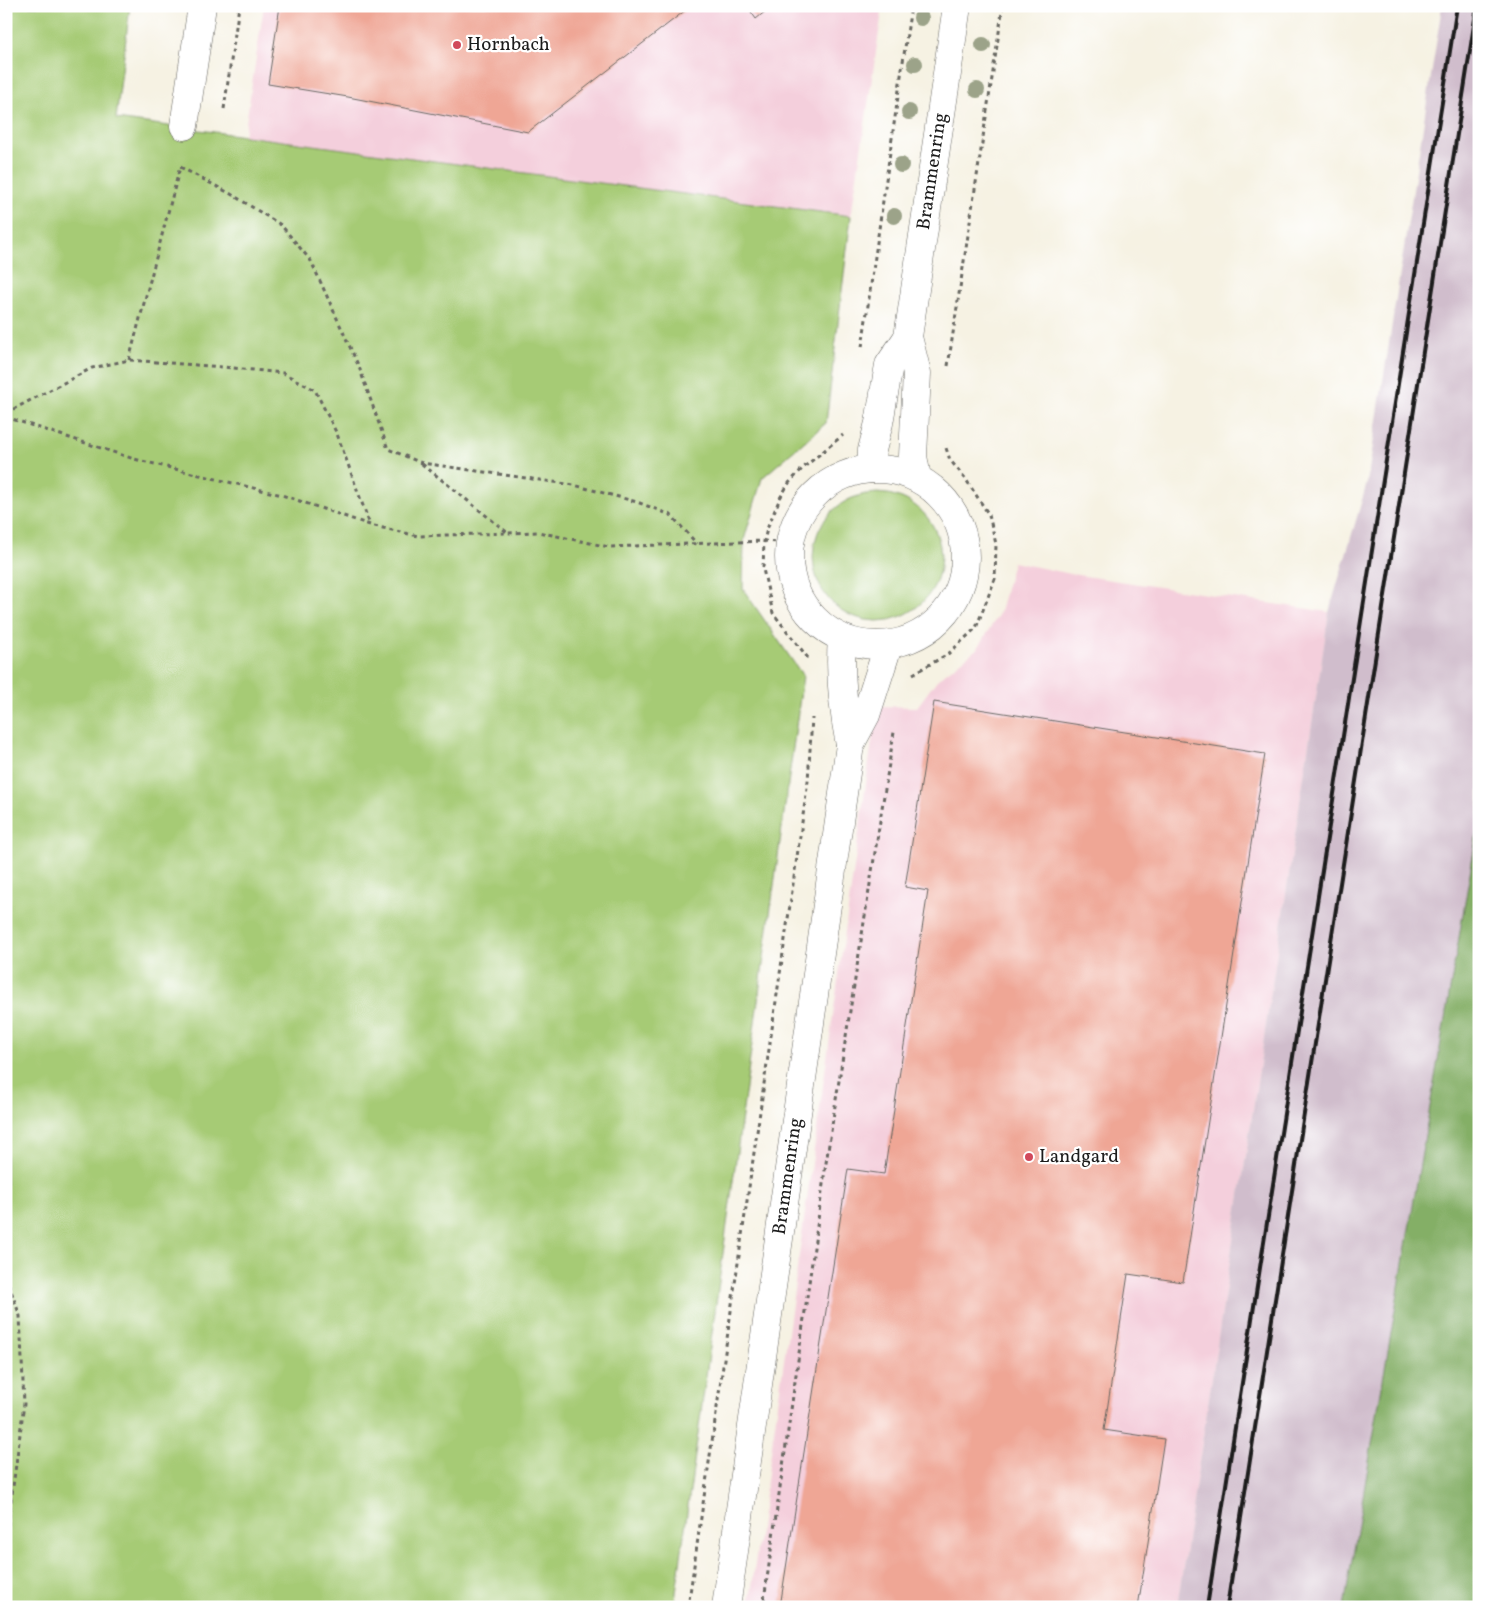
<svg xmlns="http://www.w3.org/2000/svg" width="1485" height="1613" font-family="Vollkorn,serif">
<rect width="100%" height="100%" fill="#fff"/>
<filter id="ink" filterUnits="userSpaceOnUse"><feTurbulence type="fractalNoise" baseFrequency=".02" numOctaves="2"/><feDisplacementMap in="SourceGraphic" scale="10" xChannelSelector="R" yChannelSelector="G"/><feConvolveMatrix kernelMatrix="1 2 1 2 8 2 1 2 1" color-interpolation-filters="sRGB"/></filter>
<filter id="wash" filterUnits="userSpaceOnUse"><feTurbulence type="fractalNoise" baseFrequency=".0096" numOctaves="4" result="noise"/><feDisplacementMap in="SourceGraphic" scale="20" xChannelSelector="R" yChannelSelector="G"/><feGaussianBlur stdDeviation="1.12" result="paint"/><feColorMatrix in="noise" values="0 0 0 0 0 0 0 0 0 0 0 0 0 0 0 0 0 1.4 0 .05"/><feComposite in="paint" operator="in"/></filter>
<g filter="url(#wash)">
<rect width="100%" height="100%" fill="#f6f2e3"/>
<path fill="#f4cfdc" d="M264,6H883L851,216L244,136Z
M1013,562L1071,574L1329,612L1177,1607H749L877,706L917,707L937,680L978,648L1000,612Z"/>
<path fill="#d0bdcc" d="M1442,6H1479V821L1344,1607H1177L1329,612L1367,483Z"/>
<path fill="#a6cb75" stroke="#617448" d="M6,6H130L116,119L851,216L826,423L762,478L744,540L743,589L803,676L674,1607H6Z
M813 557a64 64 0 1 1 128 0a64 64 0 1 1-128 0Z"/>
<path fill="#84af66" stroke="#506641" d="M1479,821V1607H1344Z"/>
<g id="blocks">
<path fill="#efa695" d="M280,6H691L528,132L348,97L268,84Z
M747,6H772L756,19Z
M934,702L1265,754L1183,1282L1128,1274L1104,1430L1164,1439L1138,1607H780L848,1169L884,1174L928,891L905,887Z"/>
</g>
</g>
<g filter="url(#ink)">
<use href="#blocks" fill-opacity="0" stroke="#686762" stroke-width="1"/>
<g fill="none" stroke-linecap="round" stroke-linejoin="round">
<defs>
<g id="minor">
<path d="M184,126L202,6"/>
<circle cx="877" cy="557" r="88"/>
<path d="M871,469L872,450L879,423L889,365L908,337"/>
<path id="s1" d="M917,478L913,456L917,373L908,337L957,6"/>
<path d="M850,745L866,715L888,646"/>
<path id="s2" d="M726,1607L850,745C843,709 839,675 842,639"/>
</g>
</defs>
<use href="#minor" stroke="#686762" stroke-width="29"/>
<path stroke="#686762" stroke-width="3" stroke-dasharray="4 4" stroke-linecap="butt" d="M224,109L239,6
M862,347L911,6
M129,360L180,167L231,194L281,225L311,261L359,367L388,449L422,463L574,485L637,502L671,515L697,544
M948,366L1003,6
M6,413L92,368L129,360L223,367L283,373L315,390L337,434L370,525
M6,417L134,459L282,495L370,525L418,536L538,532L609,547L764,541L790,543
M422,464L508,533
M808,658L773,613L763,569L764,541L767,529L780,498L789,483L803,468L843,435
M913,674L948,654L976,628L995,579L996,544L989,515L965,478L950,460L946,448
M6,1277L20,1316L24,1404L6,1539
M688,1607L808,781L812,718
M763,1607L826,1163L894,732"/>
<use href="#minor" stroke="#fff" stroke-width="28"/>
<path stroke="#1c1c1c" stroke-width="4" d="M1207,1607L1457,6
M1227,1607L1477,6"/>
</g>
<g fill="#9ca389">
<circle cx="921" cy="18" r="8"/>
<circle cx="983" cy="45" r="8"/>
<circle cx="915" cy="64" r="8"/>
<circle cx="977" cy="90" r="8"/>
<circle cx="909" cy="112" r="8"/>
<circle cx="901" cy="165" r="8"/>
<circle cx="894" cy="216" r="8"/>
</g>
</g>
<g fill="#d1495b" stroke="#fff" stroke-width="2">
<circle cx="457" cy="45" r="5"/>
<circle cx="1029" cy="1157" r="5"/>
</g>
<g text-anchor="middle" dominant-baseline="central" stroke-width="4.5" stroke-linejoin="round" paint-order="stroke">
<g font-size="19" fill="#1c1c1c" stroke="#fff" text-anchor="start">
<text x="467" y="45">Hornbach</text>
<text x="1039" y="1157">Landgard</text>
</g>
<g font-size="19" fill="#1c1c1c" stroke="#fff">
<text stroke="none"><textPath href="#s1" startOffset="310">Brammenring</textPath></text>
<text stroke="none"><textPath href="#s2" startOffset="435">Brammenring</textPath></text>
</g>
</g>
<rect width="1485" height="1613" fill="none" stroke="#fff" stroke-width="25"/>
</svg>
